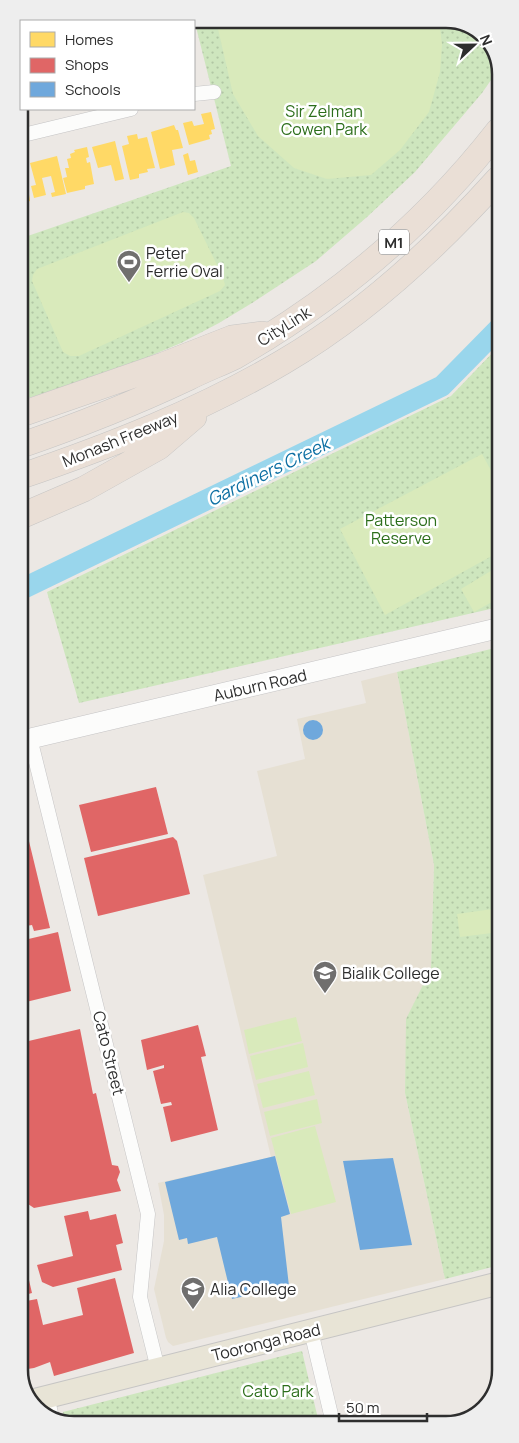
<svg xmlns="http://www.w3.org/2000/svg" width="519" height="1443" font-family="Manrope,sans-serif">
<defs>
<pattern id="park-dots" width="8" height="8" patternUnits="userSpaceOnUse" patternTransform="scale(1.25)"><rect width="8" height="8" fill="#cee6be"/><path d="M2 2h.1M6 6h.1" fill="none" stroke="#b1c6a4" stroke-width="1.8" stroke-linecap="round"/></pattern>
</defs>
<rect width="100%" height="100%" fill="#ece8e4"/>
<path fill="#e6e0d3" d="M397,672L434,865L431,969L407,1019L405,1093L445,1279L173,1346L168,1342L166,1338L154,1289L164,1241V1215L158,1183L271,1157L203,875L277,856L257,771L305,759L297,719L366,703L361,681Z"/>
<path fill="url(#park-dots)" d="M194,19H449L479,30L498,59V70L482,93L415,172L367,217L316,261L252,303L219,323L181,343L110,373L52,392L19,400V239L231,166Z
M499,346V607L79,703L47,592L451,396Z
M499,647L500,1265L445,1279L405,1093L406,1019L431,969L434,865L397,672Z
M302,1351L319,1423L70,1424L65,1422L63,1412Z"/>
<path fill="#d9eabb" d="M219,19H439L442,45L440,72L429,112L400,150L371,175L327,179L294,168L258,136L233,94L218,29Z
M183,212L189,213L194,218L223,277L225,285L220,291L79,356H70L63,352L32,281L33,275L37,269Z
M482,454L499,485V552L385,615L340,529Z
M499,566V598L474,612L461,589Z
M500,908V932L460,937L457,914Z
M296,1017L302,1041L249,1054L244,1030Z
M303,1043L308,1067L256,1080L250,1056Z
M309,1071L315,1095L263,1108L257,1084Z
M317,1099L322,1123L270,1136L264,1112Z
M315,1126L336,1202L291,1214L271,1138Z"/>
<path fill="#ffd966" d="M74,19H92L93,20L92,21H68Z
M211,112L215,129L211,130L212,134L209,135L210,139L189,145L183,123L192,121L194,126L204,124L201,114Z
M174,125L176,130H178L183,148L172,150L175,165L160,169L151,132Z
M137,134L138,139L147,137L155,168L147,169L148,172L139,174V178L130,180L122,146L129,144L127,136Z
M115,141L124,179L115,181L111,165L98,168L92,147Z
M87,147L89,157L86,158L87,163L90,162L94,184L85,186V189L67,193L63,178L67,177L65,168H69L67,159L71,158L70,154L75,152L74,150Z
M188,153L190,161L195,160L198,172L188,175L183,155Z
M57,156L66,194L52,197L51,193L55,192L51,176L42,178L46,195L34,198L31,186L36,185L30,163Z
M19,166L28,188L30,201L19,205Z"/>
<path fill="#e06666" d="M156,787L168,834L91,852L79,805Z
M20,804L50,928L34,931L32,925L20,927Z
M173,837L177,841L190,894L98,916L84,858Z
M58,932L71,991L26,1002L25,1004L20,1005V941Z
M198,1025L206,1056L201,1057L218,1130L171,1142L163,1107L172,1105L171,1102L161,1104L153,1071L164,1068V1065L147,1070L141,1040Z
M80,1029L93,1094L96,1093L112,1165L118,1166L120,1172L117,1180L121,1191L34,1208L28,1204L22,1181H20V1043Z
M88,1211L90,1220L116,1214L123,1243L116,1245L122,1270L53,1287L42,1282L37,1265L73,1256L64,1216Z
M26,1267L32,1293L21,1296V1269Z
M115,1278L134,1353L54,1376L50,1362L34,1368L21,1370V1302L37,1299L43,1325L83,1315L77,1288Z"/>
<path fill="#6fa8dc" d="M303 730a10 10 0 1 1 20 0a10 10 0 1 1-20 0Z
M275,1156L290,1214L281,1217L289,1286L232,1299L217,1237L188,1244L187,1238L179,1240L165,1182Z
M393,1158L412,1245L360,1250L343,1161Z"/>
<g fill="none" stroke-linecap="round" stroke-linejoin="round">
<path stroke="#99d6ec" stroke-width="21" d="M20,590L442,386L499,328"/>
<defs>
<path id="street" d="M194,94L214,92
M19,136L131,109
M30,738L148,1214L140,1297L158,1369
M311,1331L333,1423
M47,1397L52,1417"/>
<path id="secondary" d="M20,741L499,628"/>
<path id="primary" d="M31,1401L500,1283"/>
<path id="highway" d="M19,415L163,365L232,338L263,334
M19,446C77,426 133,404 188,378C203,370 220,364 236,356C337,298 427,222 498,131
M19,477C110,446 200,411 283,362C365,314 435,249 498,179
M19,517L84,489L159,447L194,417"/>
</defs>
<use href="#street" stroke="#c5c4c5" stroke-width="15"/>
<use href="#secondary" stroke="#c5c4c5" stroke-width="21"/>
<use href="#primary" stroke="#c6c5c4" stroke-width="24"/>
<use href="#highway" stroke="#c6c5c4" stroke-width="26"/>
<use href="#street" stroke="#fcfcfb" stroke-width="14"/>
<use href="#secondary" stroke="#fcfcfb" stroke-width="20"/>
<use href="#primary" stroke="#e8e4d6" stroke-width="22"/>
<use href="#highway" stroke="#eadfd6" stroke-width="25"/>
</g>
<defs>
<symbol id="stadium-pin" viewBox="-11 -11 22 30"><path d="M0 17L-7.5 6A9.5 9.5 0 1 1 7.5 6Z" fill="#706f6e" stroke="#fff"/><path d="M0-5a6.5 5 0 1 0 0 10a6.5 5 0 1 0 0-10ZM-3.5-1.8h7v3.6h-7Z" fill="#fff"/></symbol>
<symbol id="school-pin" viewBox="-11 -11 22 30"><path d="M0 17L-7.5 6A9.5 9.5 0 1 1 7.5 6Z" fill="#706f6e" stroke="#fff"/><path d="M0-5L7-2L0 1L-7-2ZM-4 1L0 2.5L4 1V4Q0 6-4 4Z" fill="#fff"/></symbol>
</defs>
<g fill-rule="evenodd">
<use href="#stadium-pin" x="115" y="248" width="28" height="38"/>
<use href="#school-pin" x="311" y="959" width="28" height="38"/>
<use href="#school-pin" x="179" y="1275" width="28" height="38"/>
</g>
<g text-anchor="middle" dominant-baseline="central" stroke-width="5" stroke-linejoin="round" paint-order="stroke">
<rect fill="#fff" stroke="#6d6d6d" stroke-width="1" x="379" y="229.5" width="30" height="25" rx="4"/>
<g font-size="15" font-weight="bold" fill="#2e2e2e">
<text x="394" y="242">M1</text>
</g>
<g font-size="16" fill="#2c6e1b" stroke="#fff">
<text x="324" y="111">Sir Zelman<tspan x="324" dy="18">Cowen Park</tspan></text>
<text x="401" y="520">Patterson<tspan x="401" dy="18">Reserve</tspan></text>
<text x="278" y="1391">Cato Park</text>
</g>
<g font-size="16" fill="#2e2e2e" stroke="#fff" text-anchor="start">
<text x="146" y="253">Peter<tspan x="146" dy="18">Ferrie Oval</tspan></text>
<text x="342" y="973">Bialik College</text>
<text x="210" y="1289">Alia College</text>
</g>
<g font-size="16" fill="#2e2e2e" stroke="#fff">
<text transform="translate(284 326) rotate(-32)">CityLink</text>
<text transform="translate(120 439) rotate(-22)">Monash Freeway</text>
<text transform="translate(260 685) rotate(-13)">Auburn Road</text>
<text transform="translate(109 1053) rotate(76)">Cato Street</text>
<text transform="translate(266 1342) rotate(-14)">Tooronga Road</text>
</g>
<g font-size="18" font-style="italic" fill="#0d6fa3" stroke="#fff">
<text transform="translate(268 471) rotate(-26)">Gardiners Creek</text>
</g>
</g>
<path d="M0 0H519V1443H0ZM74 28H446A46 46 0 0 1 492 74V1370A46 46 0 0 1 446 1416H74A46 46 0 0 1 28 1370V74A46 46 0 0 1 74 28Z" fill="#eee" fill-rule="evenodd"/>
<path fill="none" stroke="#2e2e2e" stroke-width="2.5" d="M74 28H446A46 46 0 0 1 492 74V1370A46 46 0 0 1 446 1416H74A46 46 0 0 1 28 1370V74A46 46 0 0 1 74 28Z"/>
<rect x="20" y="20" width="175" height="90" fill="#ffffff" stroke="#ababab"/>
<rect x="30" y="32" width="25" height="15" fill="#ffd966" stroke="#ababab"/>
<text x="65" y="45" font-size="15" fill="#2e2e2e">Homes</text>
<rect x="30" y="58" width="25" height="15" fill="#e06666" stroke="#ababab"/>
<text x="65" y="70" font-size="15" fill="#2e2e2e">Shops</text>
<rect x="30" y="82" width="25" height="15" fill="#6fa8dc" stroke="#ababab"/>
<text x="65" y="95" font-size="15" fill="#2e2e2e">Schools</text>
<g transform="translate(474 45) rotate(68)" stroke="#ffffff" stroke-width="4" paint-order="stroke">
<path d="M0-4L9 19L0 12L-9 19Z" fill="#2e2e2e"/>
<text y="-8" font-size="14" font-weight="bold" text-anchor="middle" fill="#2e2e2e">N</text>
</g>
<path d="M339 1413v8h88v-8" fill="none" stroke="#2e2e2e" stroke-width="2.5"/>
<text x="346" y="1413" font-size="15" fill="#2e2e2e" stroke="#ffffff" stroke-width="4" paint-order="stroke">50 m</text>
</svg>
